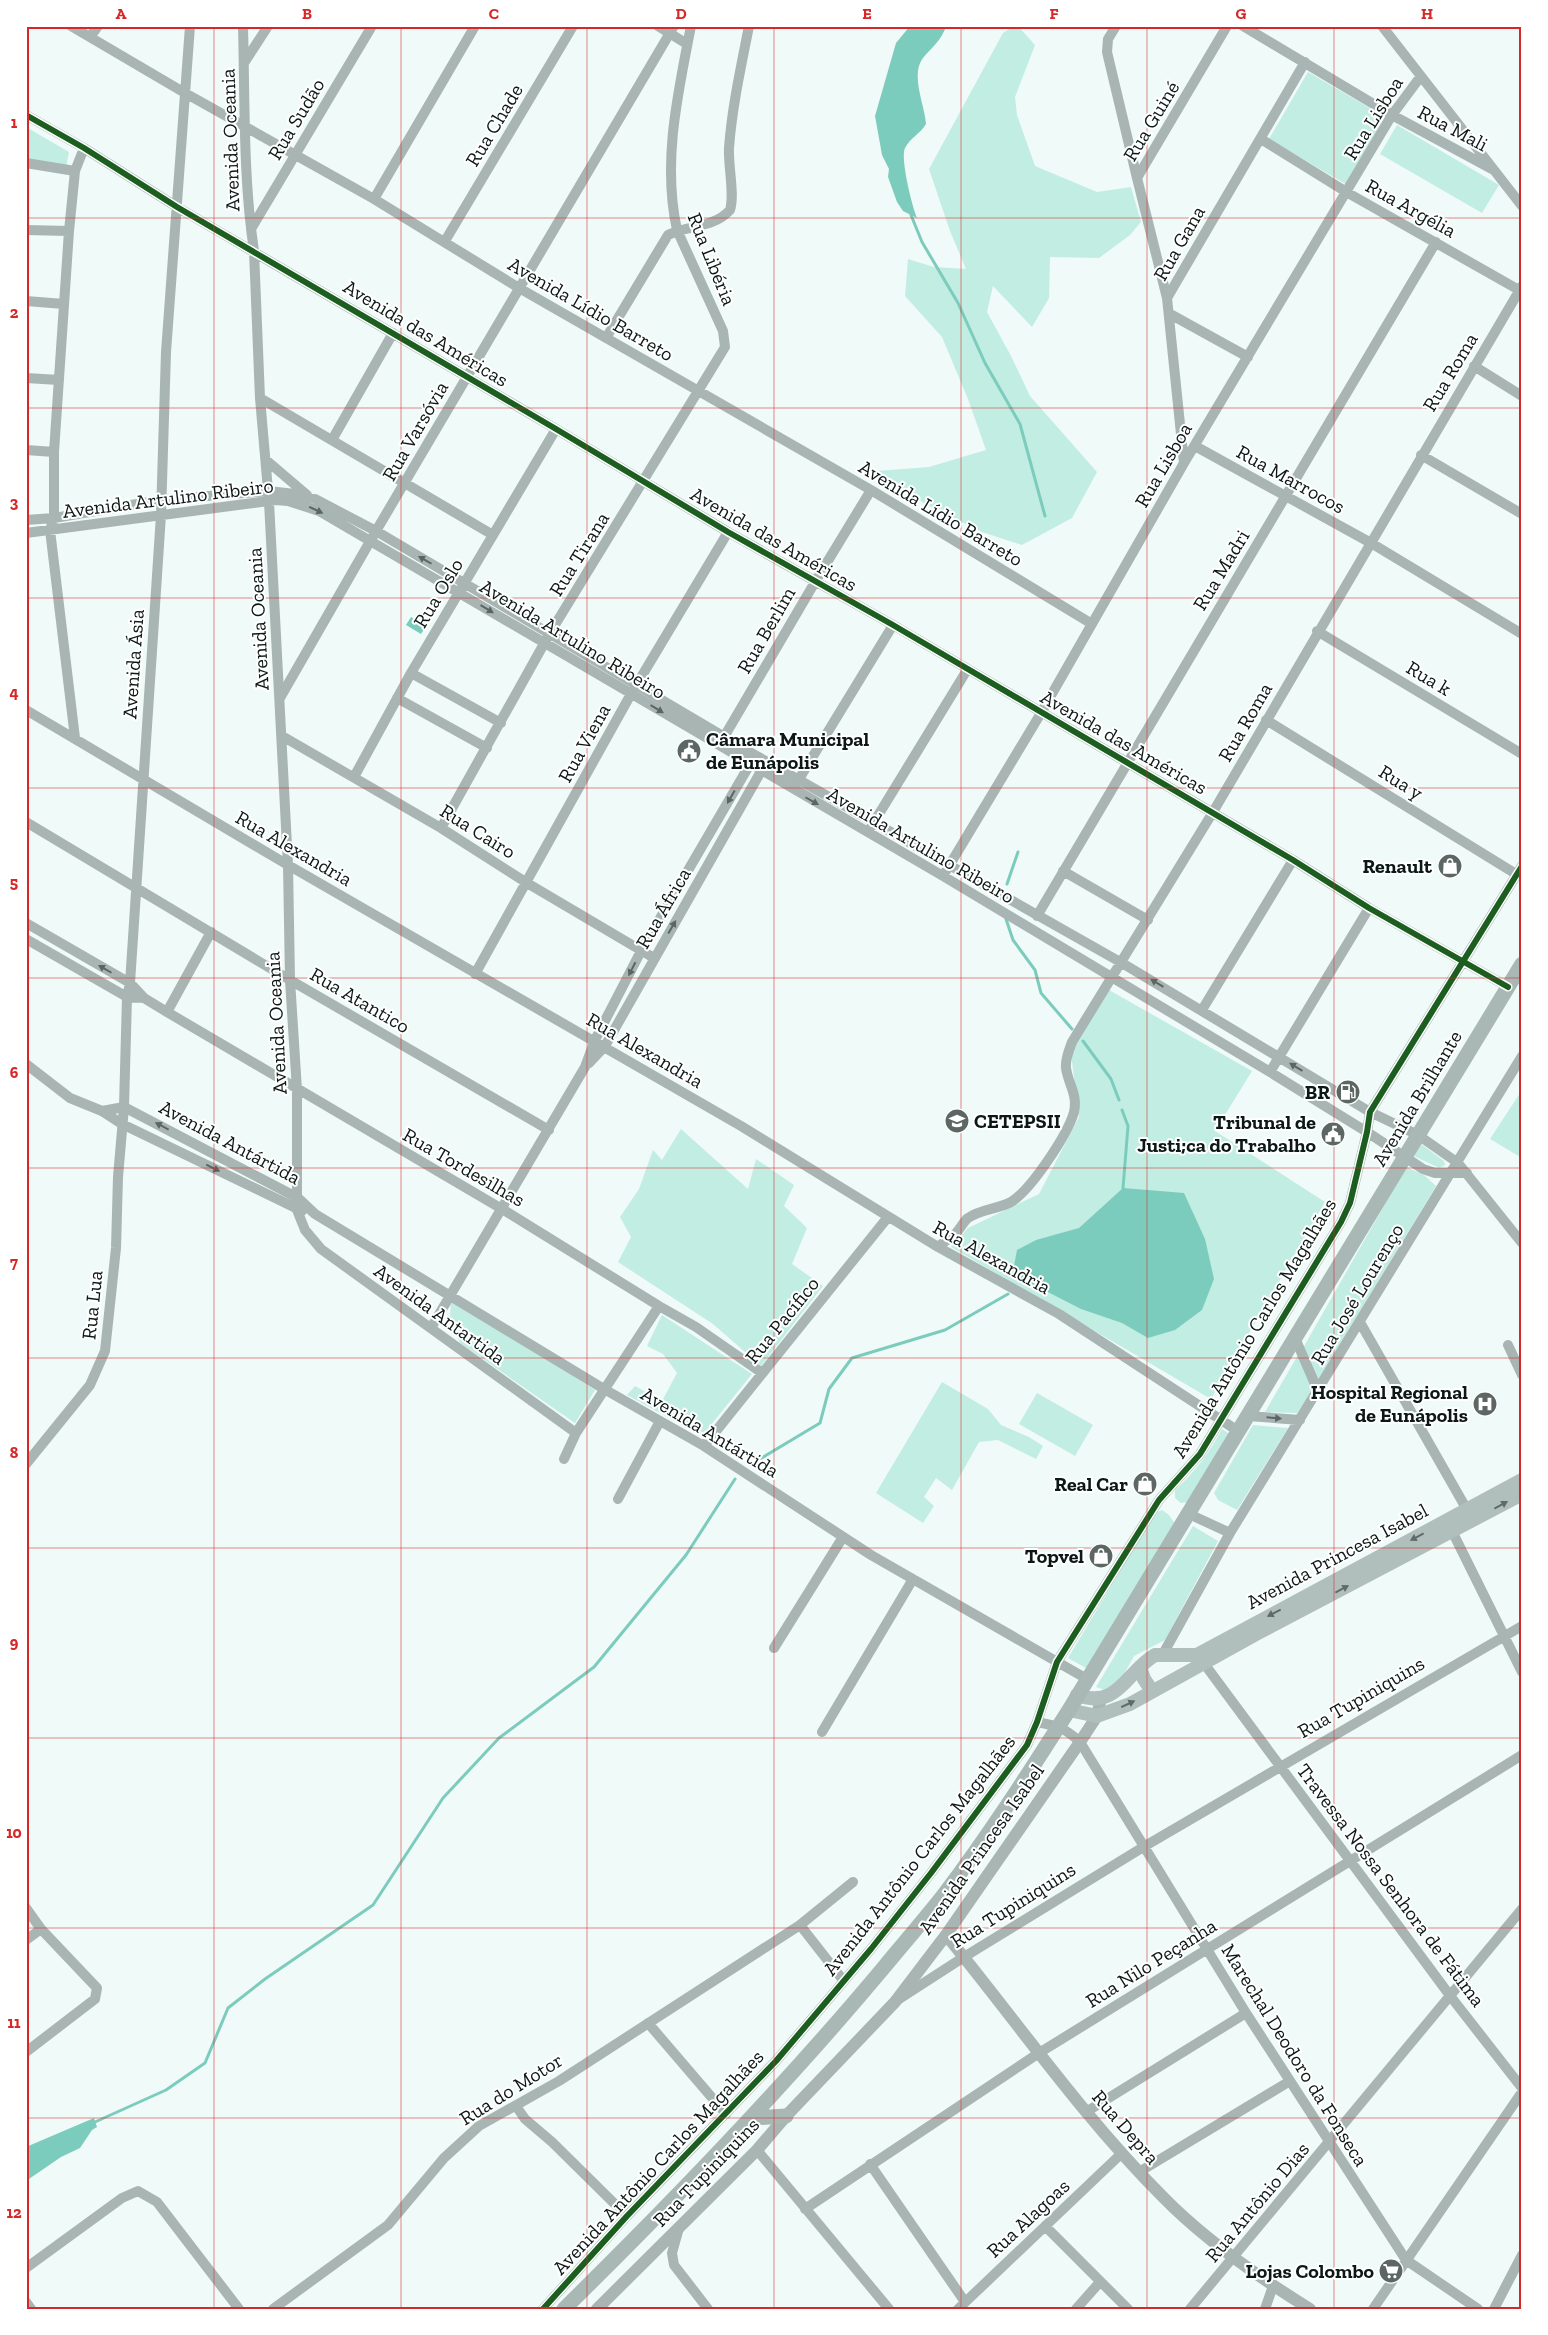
<svg xmlns="http://www.w3.org/2000/svg" width="1548" height="2335" font-family="'Zilla Slab',serif">
<rect width="100%" height="100%" fill="#f0faf8"/>
<path fill="#c2ede3" d="M1014,26H1018L1035,45L1015,97L1017,115L1035,166L1097,192L1131,187L1141,222L1130,235L1099,258L1050,257L1049,298L1032,327L993,286L987,312L1011,356L1030,396L1097,472L1072,518L1022,545L982,532L925,504L876,471L929,467L986,450L968,399L942,337L905,296L908,259L934,267L966,269L950,231L929,169L1003,33Z
M1308,72L1387,118L1347,185L1269,139Z
M1397,125L1499,185L1482,213L1380,154Z
M26,127L69,152L66,167L26,161Z
M1109,990L1252,1071L1215,1131L1325,1202L1211,1399L951,1247L968,1228L1039,1194L1079,1117L1070,1046Z
M1522,1090V1158L1490,1139Z
M681,1129L748,1189L756,1159L794,1185L784,1206L807,1228L792,1264L823,1286L761,1366L713,1324L618,1262L631,1237L620,1217L639,1189L653,1150L662,1160Z
M1421,1144L1444,1161L1445,1165L1439,1168L1414,1156Z
M1406,1167L1424,1175L1436,1186L1318,1380L1303,1348Z
M451,1300L463,1306L595,1390L575,1423L460,1343L450,1318Z
M662,1315L752,1374L702,1436L627,1395L635,1386L662,1401L677,1373L663,1354L647,1346Z
M1298,1355L1313,1389L1297,1413L1265,1412Z
M942,1382L988,1409L1001,1425L1029,1437L1043,1446L1036,1459L998,1440L979,1442L952,1490L936,1478L924,1497L934,1506L923,1523L876,1493Z
M1037,1393L1093,1425L1075,1456L1019,1424Z
M1253,1425L1288,1428L1237,1510L1218,1500L1214,1493Z
M1222,1429L1230,1434L1188,1502L1181,1503L1175,1498V1490C1195,1472 1209,1453 1222,1429Z
M1162,1510L1169,1515L1175,1524L1086,1668L1068,1658L1155,1513Z
M1193,1526L1218,1541L1165,1640L1134,1656L1123,1676L1108,1691L1096,1687Z"/>
<path fill="#7cccbd" d="M910,26H946C942,40 931,48 923,58C910,75 925,106 926,124C920,134 911,137 905,148C900,158 912,206 917,218L903,211L897,202L888,177L889,169L882,155L875,116L896,43Z
M411,617L426,626L421,634L406,625Z
M1123,1188L1184,1193L1205,1239L1214,1279L1202,1310L1175,1330L1148,1338L1122,1323L1081,1309L1042,1289L1023,1281L1013,1271L1017,1250L1036,1240L1079,1228Z
M94,2118L97,2127L92,2130L80,2148L61,2157L26,2181V2147Z"/>
<g fill="none" stroke-linecap="round" stroke-linejoin="round">
<path stroke="#7cccbd" stroke-width="3" d="M911,215L922,242L958,303L985,363L1020,424L1045,516
M1007,884L1018,852
M1006,919L1013,940L1035,970L1041,993L1072,1029
M1083,1041L1111,1079L1119,1100
M1122,1110L1128,1126L1123,1188
M755,1462L820,1423L829,1389L852,1358L945,1330L1008,1294
M95,2122L166,2090L205,2063L228,2008L265,1979L373,1905L443,1798L499,1738L594,1667L686,1555L735,1479"/>
<path stroke="#a8b5b2" stroke-width="10" d="M71,26L185,93L374,199L519,288L871,490L1092,624
M243,26C245,101 243,178 254,251L260,398L269,502L288,865L290,980L297,1090V1210L305,1230L321,1249L576,1433
M658,26L687,44
M1116,26L1108,39L1107,52L1137,178
M1243,26L1392,115L1492,169
M1382,26L1522,206
M90,37L98,26
M244,63L268,26
M26,115L84,148L177,207L556,429L728,532L893,625L1293,860L1369,908L1508,987
M1261,139L1348,193L1519,290
M26,163L75,171
M374,199L475,26
M251,229L372,26
M26,230L69,231
M445,241L573,26
M1167,298L1137,178L1227,26
M26,301L64,304
M1170,314L1248,357
M606,338L668,235C688,225 714,228 730,210C735,195 728,166 729,148C732,107 741,67 749,26
M1474,366L1522,396
M26,378L59,380
M260,398L493,535
M332,440L393,333
M1195,446L1371,543L1522,634
M26,450L54,452
M1421,455L1522,514
M266,460L307,495
M1184,463L1167,298L1305,62
M26,520L54,518L161,500L268,491L295,494L315,499L376,531L755,755L1122,963L1370,1112L1418,1135L1458,1163L1522,1243
M26,533L276,500L288,501L319,511L943,876L1270,1072L1367,1132L1423,1169L1435,1173H1467
M1317,631L1522,754
M411,673L501,723
M280,698L376,531L674,26
M397,698L487,748
M26,710L288,865L741,1126L938,1247L1059,1314L1238,1431
M1266,720L1516,874
M282,736L441,828L527,883L654,958
M724,737L815,582L871,490
M75,738L50,530L54,518V452L69,231L75,171L84,148
M354,777L411,673L556,429
M796,784L893,625
M26,822L290,980L549,1130
M871,827L967,670
M441,828L550,633L725,347L723,331L677,230C662,162 678,93 691,26
M946,871L1041,713L1184,463L1392,115L1421,76
M1063,871L1148,920
M1037,916L1436,242
M26,923L130,983L144,998L167,1012L502,1209L659,1306L696,1327L762,1373
M26,939L127,997L144,998
M475,974L631,694L728,532
M1202,1010L1293,860
M167,1012L211,932
M589,1063L605,1046L764,766
M26,1064L70,1098L102,1111L122,1124L302,1211
M1270,1072L1369,908
M102,1111L124,1107L298,1198L315,1214L604,1389L704,1446L871,1555L1087,1679
M938,1247C944,1242 950,1238 956,1233C961,1228 963,1222 968,1218C981,1209 998,1209 1011,1202C1031,1190 1068,1134 1074,1112C1078,1094 1068,1084 1066,1068C1065,1059 1069,1050 1072,1042L1213,812L1522,286
M1358,1326L1361,1324L1470,1515
M431,1328L585,1067L595,1040L641,951L753,759
M1295,1338L1318,1391
M1508,1345L1522,1375
M1248,1416L1300,1420
M704,1446L888,1217
M564,1459L576,1433L659,1306
M26,1464L90,1385L105,1351L116,1248L118,1177L124,1107L127,997L130,983L161,515L166,352L190,26
M618,1499L660,1421
M1189,1514L1230,1533
M1449,1525L1522,1672
M774,1648L843,1537
M1163,1654L1230,1533L1522,1056
M1200,1658L1451,1997L1522,2088
M1037,1722C1058,1726 1065,1728 1080,1742L1246,2013L1406,2260L1478,2309
M822,1732L913,1579
M26,1908L41,1929L97,1988L95,1999L26,2052
M800,1925L843,1980
M26,1940L41,1929
M899,1999L964,1957L1145,1846L1522,1626
M648,2023L726,2114
M516,2106L525,2119L552,2142L627,2216
M1086,2112L1246,2013
M757,2150L889,2309
M870,2164L965,2302
M1139,2172L1290,2081
M805,2209L1039,2053L1522,1755
M1045,2226L1128,2309
M679,2228L672,2253L674,2265L708,2309
M26,2268L122,2198L138,2191L157,2202L239,2309
M26,2302L31,2309
M273,2309L388,2225L444,2158L479,2126L559,2081L800,1925L853,1882
M543,2309L627,2216L776,2061L871,1949L931,1873L1027,1745L1037,1722L1057,1662L1159,1500L1200,1454L1341,1222L1350,1203L1367,1132L1370,1112L1522,866
M958,2309L1122,2153
M1076,2309L1100,2282
M1190,2309L1522,1909
M1265,2309L1273,2286
M1373,2309L1522,2092
M1494,2309L1522,2255"/>
<path stroke="#a8b5b2" stroke-width="12" d="M946,1935C1018,2023 1083,2117 1163,2197C1204,2239 1260,2278 1310,2309
M597,2309L757,2150L786,2116L895,2002L946,1935L1080,1742L1097,1716L1101,1698"/>
<path stroke="#b0bebc" stroke-width="14" d="M1140,1667L1144,1679L1152,1691
M1077,1695C1118,1710 1126,1672 1155,1655H1197L1522,1480
M1069,1710L1097,1716L1130,1704L1258,1633L1522,1494"/>
<path stroke="#a9b8b4" stroke-width="15" d="M752,2118L786,2116
M564,2309C676,2199 784,2087 885,1966C904,1943 924,1920 943,1896C988,1837 1029,1773 1069,1710L1522,964"/>
<defs>
<path id="cycleway" d="M26,115L84,148L177,207L556,429L728,532L893,625L1293,860L1369,908L1508,987
M543,2309L627,2216L776,2061L871,1949L931,1873L1027,1745L1037,1722L1057,1662L1159,1500L1200,1454L1341,1222L1350,1203L1367,1132L1370,1112L1522,866"/>
</defs>
<use href="#cycleway" stroke="#fff" stroke-width="9"/>
<use href="#cycleway" stroke="#1b5e20" stroke-width="6"/>
</g>
<defs><path id="oneway-solid" d="M-6-.8H1V-3.2L6.5 0L1 3.2V.8H-6Z" transform="scale(1.25)"/></defs>
<g fill="#5a6664">
<use href="#oneway-solid" transform="translate(316 510) rotate(25)"/>
<use href="#oneway-solid" transform="translate(425 560) rotate(-150)"/>
<use href="#oneway-solid" transform="translate(487 609) rotate(31)"/>
<use href="#oneway-solid" transform="translate(657 709) rotate(31)"/>
<use href="#oneway-solid" transform="translate(731 797) rotate(120)"/>
<use href="#oneway-solid" transform="translate(812 801) rotate(30)"/>
<use href="#oneway-solid" transform="translate(672 927) rotate(-60)"/>
<use href="#oneway-solid" transform="translate(105 969) rotate(-150)"/>
<use href="#oneway-solid" transform="translate(632 969) rotate(117)"/>
<use href="#oneway-solid" transform="translate(1157 983) rotate(-149)"/>
<use href="#oneway-solid" transform="translate(1296 1067) rotate(-149)"/>
<use href="#oneway-solid" transform="translate(162 1126) rotate(-152)"/>
<use href="#oneway-solid" transform="translate(213 1168) rotate(26)"/>
<use href="#oneway-solid" transform="translate(1274 1418) rotate(5)"/>
</g>
<g fill="#5e6b68">
<use href="#oneway-solid" transform="translate(1501 1505) rotate(-29)"/>
<use href="#oneway-solid" transform="translate(1417 1537) rotate(152)"/>
<use href="#oneway-solid" transform="translate(1342 1589) rotate(-28)"/>
<use href="#oneway-solid" transform="translate(1274 1613) rotate(153)"/>
<use href="#oneway-solid" transform="translate(1128 1704) rotate(-25)"/>
</g>
<path fill="none" stroke="#d62828" stroke-width="1" stroke-opacity="0.55" d="M214,26V2309M401,26V2309M587,26V2309M774,26V2309M961,26V2309M1147,26V2309M1334,26V2309M26,218H1522M26,408H1522M26,598H1522M26,788H1522M26,978H1522M26,1168H1522M26,1358H1522M26,1548H1522M26,1738H1522M26,1928H1522M26,2118H1522"/>
<defs>
<symbol id="civic-disc" viewBox="-11 -11 22 22"><circle r="9.5" fill="#5c6764" stroke="#fff"/><path d="M-.6-6.5H3V-4.5H.6V-3L4-1V1h2V6H-6V1h2V-1L-.6-3ZM-1.2 2.5V6h2.4V2.5Z" fill="#fff"/></symbol>
<symbol id="shop-disc" viewBox="-11 -11 22 22"><circle r="9.5" fill="#5c6764" stroke="#fff"/><path d="M-5-2.5h2.3a2.7 3.5 0 0 1 5.4 0H5L5.5 6h-11ZM-1.5-2.5h3a1.5 2.3 0 0 0-3 0Z" fill="#fff"/></symbol>
<symbol id="fuel-disc" viewBox="-11 -11 22 22"><circle r="9.5" fill="#5c6764" stroke="#fff"/><path d="M-5.5-6h7V0h2V4h1.3V-2.5L3-4.5l.8-.8L6-3V5H2.5V1h-1V6h-7ZM-4.2-4.7v3.2H.2V-4.7Z" fill="#fff"/></symbol>
<symbol id="school-disc" viewBox="-11 -11 22 22"><circle r="9.5" fill="#5c6764" stroke="#fff"/><path d="M0-5L7-2L0 1L-7-2ZM-4 1L0 2.5L4 1V4Q0 6-4 4Z" fill="#fff"/></symbol>
<symbol id="hospital-disc" viewBox="-11 -11 22 22"><circle r="9.5" fill="#5c6764" stroke="#fff"/><path d="M-5-5h3v3.5h4V-5h3V5h-3V1.5h-4V5h-3Z" fill="#fff"/></symbol>
<symbol id="supermarket-disc" viewBox="-11 -11 22 22"><circle r="9.5" fill="#5c6764" stroke="#fff"/><path d="M-6-5.5h2.5l.6 2H6L4.5 2H-2.5L-4.4-4H-6ZM-1.5 3.2a1.3 1.3 0 1 0 .1 0ZM3 3.2a1.3 1.3 0 1 0 .1 0Z" fill="#fff"/></symbol>
</defs>
<g fill-rule="evenodd">
<use href="#civic-disc" x="675" y="737" width="28" height="28"/>
<use href="#shop-disc" x="1436" y="852" width="28" height="28"/>
<use href="#fuel-disc" x="1334" y="1078" width="28" height="28"/>
<use href="#school-disc" x="943" y="1107" width="28" height="28"/>
<use href="#civic-disc" x="1319" y="1120" width="28" height="28"/>
<use href="#hospital-disc" x="1471" y="1390" width="28" height="28"/>
<use href="#shop-disc" x="1131" y="1470" width="28" height="28"/>
<use href="#shop-disc" x="1087" y="1542" width="28" height="28"/>
<use href="#supermarket-disc" x="1377" y="2257" width="28" height="28"/>
</g>
<g text-anchor="middle" dominant-baseline="central" stroke-width="4" stroke-linejoin="round" paint-order="stroke">
<g font-size="20" fill="#0c1815" stroke="#fff">
<text transform="translate(1373 118) rotate(-58)">Rua Lisboa</text>
<text transform="translate(296 119) rotate(-59)">Rua Sudão</text>
<text transform="translate(1151 121) rotate(-59)">Rua Guiné</text>
<text transform="translate(494 125) rotate(-59)">Rua Chade</text>
<text transform="translate(1453 128) rotate(28)">Rua Mali</text>
<text transform="translate(230 140) rotate(-92)">Avenida Oceania</text>
<text transform="translate(1411 208) rotate(29)">Rua Argélia</text>
<text transform="translate(1179 243) rotate(-60)">Rua Gana</text>
<text transform="translate(712 259) rotate(68)">Rua Libéria</text>
<text transform="translate(591 309) rotate(30)">Avenida Lídio Barreto</text>
<text transform="translate(426 333) rotate(31)">Avenida das Américas</text>
<text transform="translate(1450 372) rotate(-59)">Rua Roma</text>
<text transform="translate(415 431) rotate(-60)">Rua Varsóvia</text>
<text transform="translate(1163 465) rotate(-60)">Rua Lisboa</text>
<text transform="translate(1291 479) rotate(29)">Rua Marrocos</text>
<text transform="translate(168 498) rotate(-7)">Avenida Artulino Ribeiro</text>
<text transform="translate(941 513) rotate(31)">Avenida Lídio Barreto</text>
<text transform="translate(774 539) rotate(30)">Avenida das Américas</text>
<text transform="translate(579 554) rotate(-58)">Rua Tirana</text>
<text transform="translate(1221 570) rotate(-59)">Rua Madri</text>
<text transform="translate(438 593) rotate(-59)">Rua Oslo</text>
<text transform="translate(258 619) rotate(-93)">Avenida Oceania</text>
<text transform="translate(766 630) rotate(-60)">Rua Berlim</text>
<text transform="translate(573 639) rotate(31)">Avenida Artulino Ribeiro</text>
<text transform="translate(133 664) rotate(-86)">Avenida Ásia</text>
<text transform="translate(1429 678) rotate(31)">Rua k</text>
<text transform="translate(1245 722) rotate(-60)">Rua Roma</text>
<text transform="translate(1124 742) rotate(30)">Avenida das Américas</text>
<text transform="translate(584 743) rotate(-61)">Rua Viena</text>
<text transform="translate(1401 782) rotate(32)">Rua y</text>
<text transform="translate(478 831) rotate(32)">Rua Cairo</text>
<text transform="translate(921 845) rotate(30)">Avenida Artulino Ribeiro</text>
<text transform="translate(294 848) rotate(30)">Rua Alexandria</text>
<text transform="translate(663 908) rotate(-60)">Rua África</text>
<text transform="translate(360 1000) rotate(30)">Rua Atantico</text>
<text transform="translate(276 1023) rotate(-93)">Avenida Oceania</text>
<text transform="translate(645 1050) rotate(30)">Rua Alexandria</text>
<text transform="translate(1417 1098) rotate(-59)">Avenida Brilhante</text>
<text transform="translate(230 1142) rotate(28)">Avenida Antártida</text>
<text transform="translate(464 1167) rotate(30)">Rua Tordesilhas</text>
<text transform="translate(992 1257) rotate(29)">Rua Alexandria</text>
<text transform="translate(1357 1294) rotate(-59)">Rua José Lourenço</text>
<text transform="translate(92 1305) rotate(-84)">Rua Lua</text>
<text transform="translate(440 1314) rotate(36)">Avenida Antartida</text>
<text transform="translate(782 1320) rotate(-51)">Rua Pacífico</text>
<text transform="translate(1254 1328) rotate(-59)">Avenida Antônio Carlos Magalhães</text>
<text transform="translate(710 1432) rotate(31)">Avenida Antártida</text>
<text transform="translate(1337 1556) rotate(-28)">Avenida Princesa Isabel</text>
<text transform="translate(1361 1697) rotate(-30)">Rua Tupiniquins</text>
<text transform="translate(981 1849) rotate(-55)">Avenida Princesa Isabel</text>
<text transform="translate(919 1855) rotate(-52)">Avenida Antônio Carlos Magalhães</text>
<text transform="translate(1391 1885) rotate(53)">Travessa Nossa Senhora de Fátima</text>
<text transform="translate(1013 1905) rotate(-32)">Rua Tupiniquins</text>
<text transform="translate(1151 1963) rotate(-32)">Rua Nilo Peçanha</text>
<text transform="translate(1295 2055) rotate(58)">Marechal Deodoro da Fonseca</text>
<text transform="translate(511 2089) rotate(-32)">Rua do Motor</text>
<text transform="translate(1126 2127) rotate(49)">Rua Depra</text>
<text transform="translate(658 2162) rotate(-47)">Avenida Antônio Carlos Magalhães</text>
<text transform="translate(706 2172) rotate(-46)">Rua Tupiniquins</text>
<text transform="translate(1257 2202) rotate(-50)">Rua Antônio Dias</text>
<text transform="translate(1028 2218) rotate(-43)">Rua Alagoas</text>
</g>
<g font-size="20" font-weight="bold" fill="#0c1815" stroke="#fff" text-anchor="end">
<text x="706" y="739" text-anchor="start">Câmara Municipal<tspan x="706" dy="23">de Eunápolis</tspan></text>
<text x="1432" y="866">Renault</text>
<text x="1330" y="1092">BR</text>
<text x="974" y="1121" text-anchor="start">CETEPSII</text>
<text x="1316" y="1122">Tribunal de<tspan x="1316" dy="23">Justi;ca do Trabalho</tspan></text>
<text x="1468" y="1392">Hospital Regional<tspan x="1468" dy="23">de Eunápolis</tspan></text>
<text x="1128" y="1484">Real Car</text>
<text x="1084" y="1556">Topvel</text>
<text x="1374" y="2271">Lojas Colombo</text>
</g>
</g>
<rect width="1548" height="2335" fill="none" stroke="#ffffff" stroke-width="55"/>
<rect x="28" y="28" width="1492" height="2280" fill="none" stroke="#d62828" stroke-width="2"/>
<g font-size="16" text-anchor="middle" font-weight="bold" fill="#d62828">
<text x="121" y="19">A</text>
<text x="307" y="19">B</text>
<text x="494" y="19">C</text>
<text x="681" y="19">D</text>
<text x="867" y="19">E</text>
<text x="1054" y="19">F</text>
<text x="1241" y="19">G</text>
<text x="1427" y="19">H</text>
<text x="14" y="128">1</text>
<text x="14" y="318">2</text>
<text x="14" y="508">3</text>
<text x="14" y="698">4</text>
<text x="14" y="888">5</text>
<text x="14" y="1078">6</text>
<text x="14" y="1268">7</text>
<text x="14" y="1458">8</text>
<text x="14" y="1648">9</text>
<text x="14" y="1838">10</text>
<text x="14" y="2028">11</text>
<text x="14" y="2218">12</text>
</g>
</svg>
